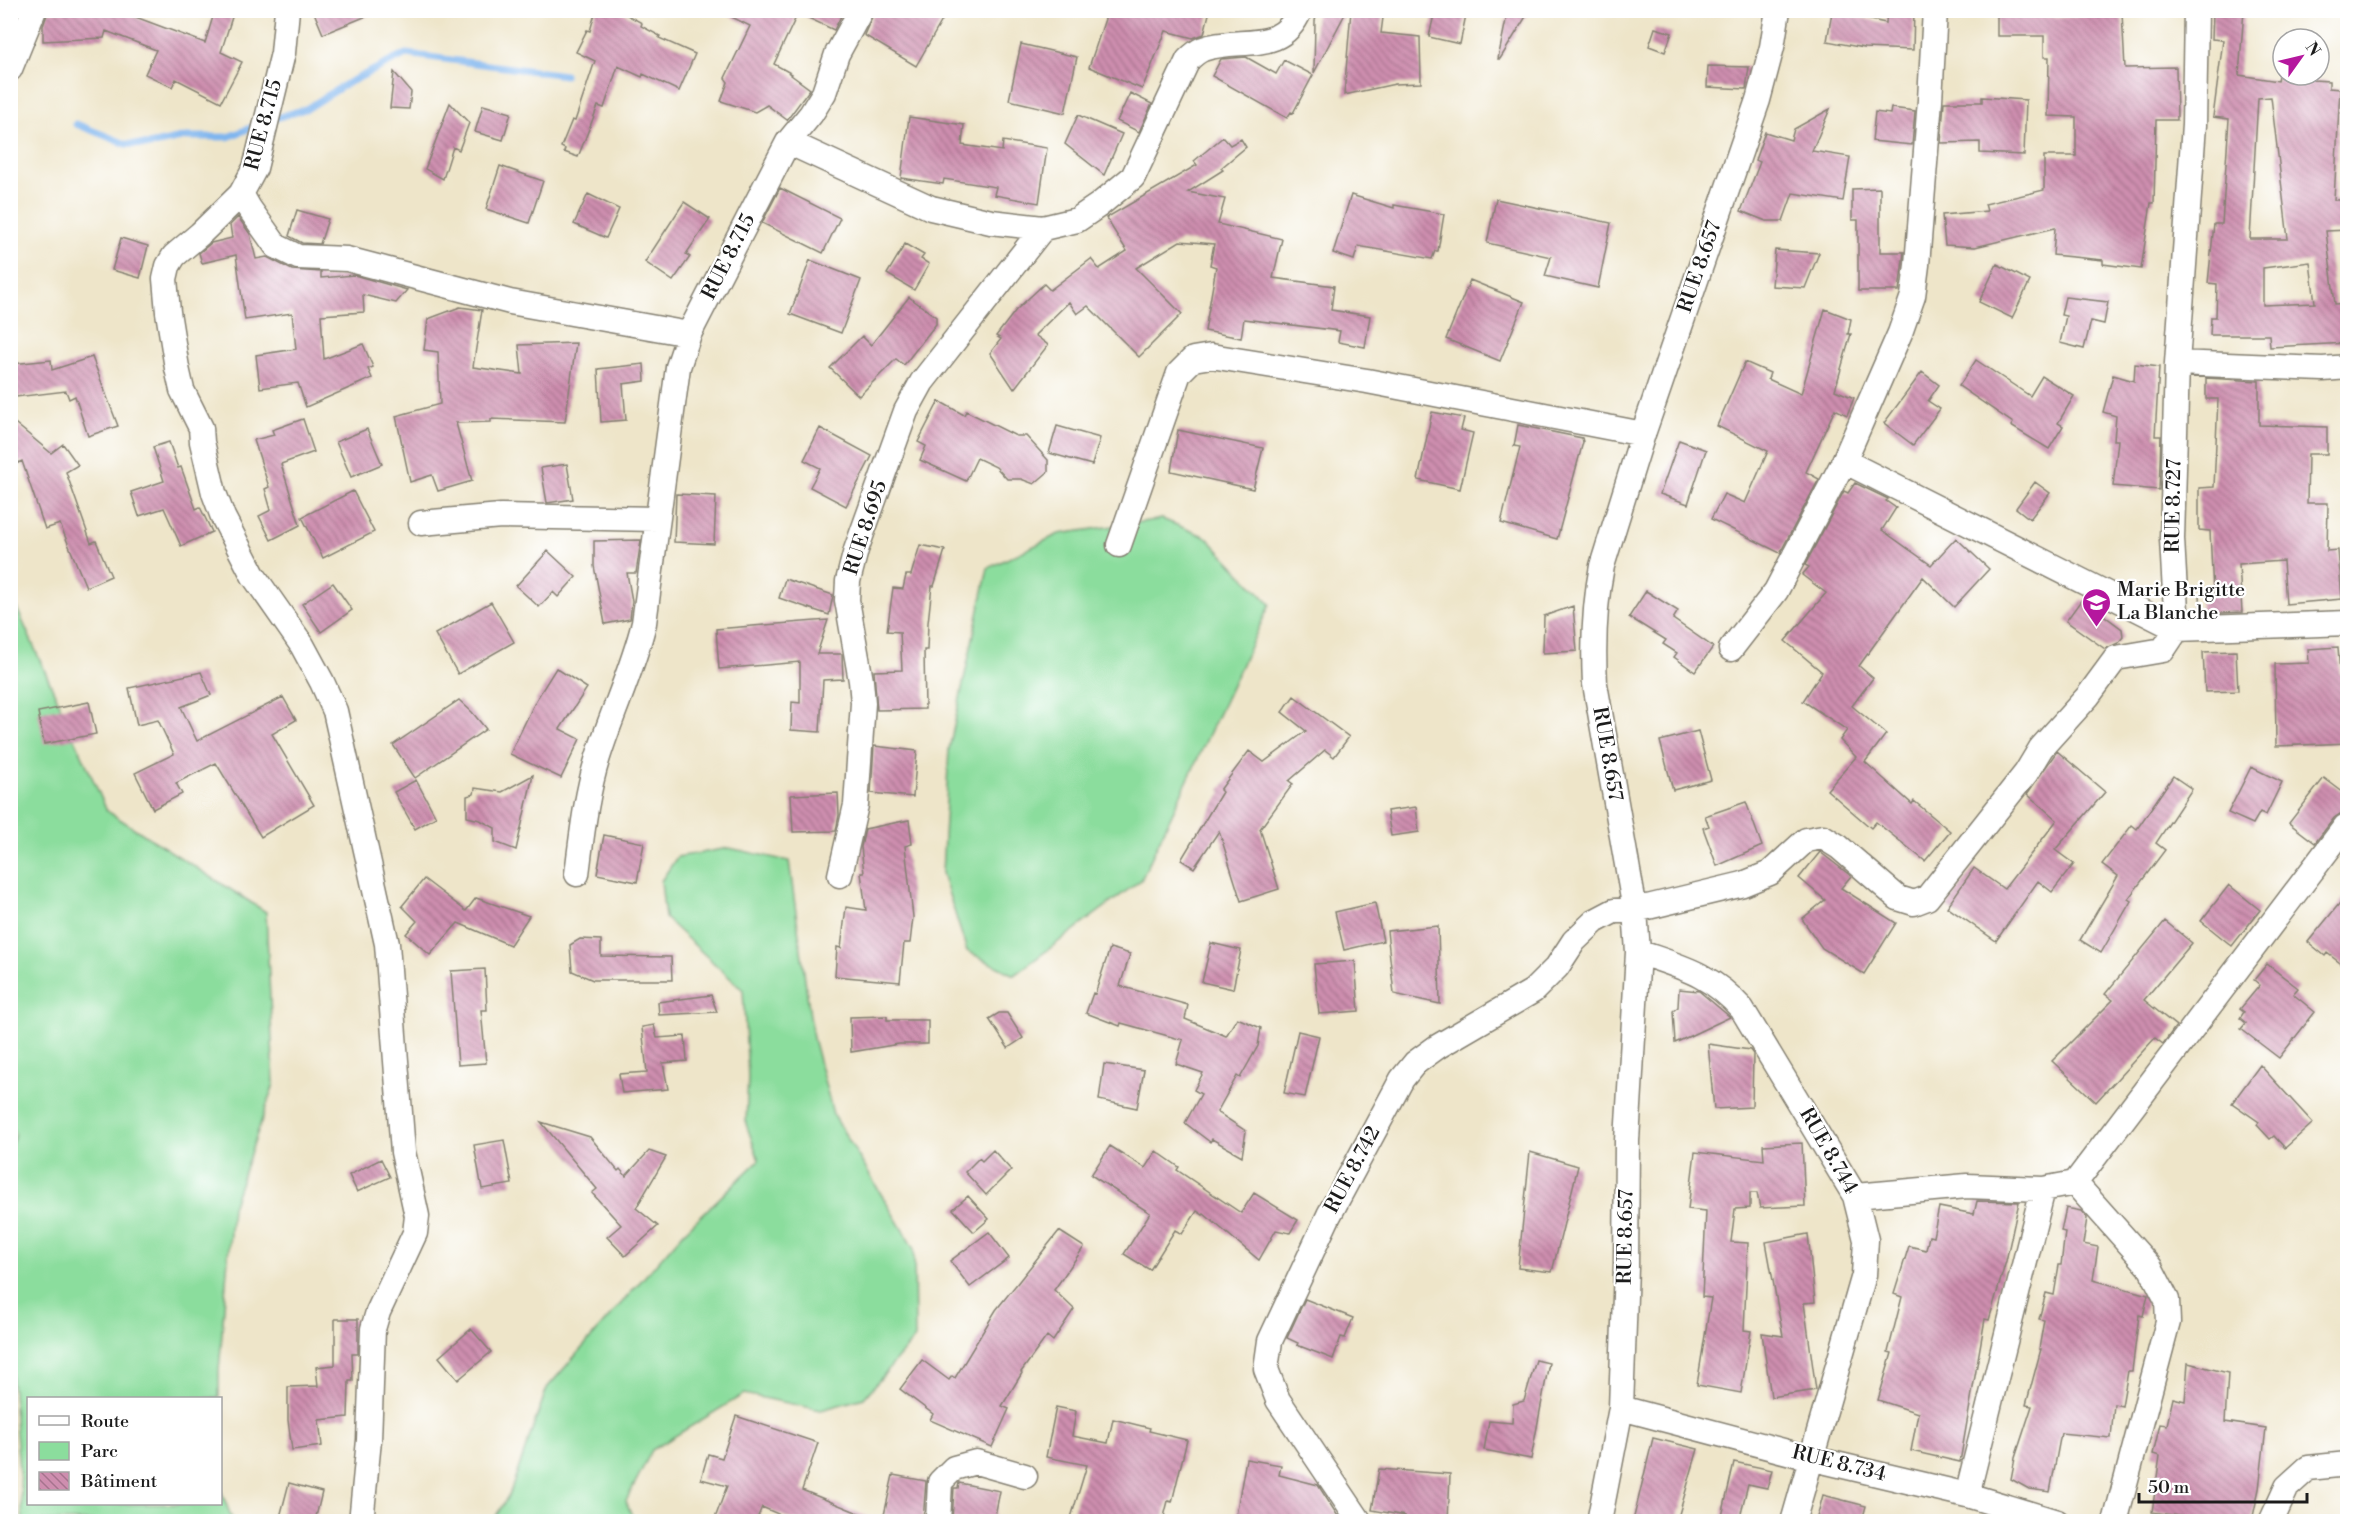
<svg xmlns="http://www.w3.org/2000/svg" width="2358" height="1532" font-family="'Libre Bodoni',serif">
<defs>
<pattern id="building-back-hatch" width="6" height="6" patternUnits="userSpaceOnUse" patternTransform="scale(1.5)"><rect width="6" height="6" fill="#ce8eaf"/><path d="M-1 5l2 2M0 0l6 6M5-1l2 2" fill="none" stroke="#a6738e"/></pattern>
</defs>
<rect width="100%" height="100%" fill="#fff"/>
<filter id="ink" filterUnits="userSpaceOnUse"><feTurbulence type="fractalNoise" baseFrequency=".0167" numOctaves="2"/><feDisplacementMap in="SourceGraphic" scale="12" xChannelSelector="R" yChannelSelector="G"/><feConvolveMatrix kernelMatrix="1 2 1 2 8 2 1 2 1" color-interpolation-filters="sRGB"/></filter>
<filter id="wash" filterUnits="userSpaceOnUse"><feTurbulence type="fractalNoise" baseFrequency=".008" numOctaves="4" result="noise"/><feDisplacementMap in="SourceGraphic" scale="24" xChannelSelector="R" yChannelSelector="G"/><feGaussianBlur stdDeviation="1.35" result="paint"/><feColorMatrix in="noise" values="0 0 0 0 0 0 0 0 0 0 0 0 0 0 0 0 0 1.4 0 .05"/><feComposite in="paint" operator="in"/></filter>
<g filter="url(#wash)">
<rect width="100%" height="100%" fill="#eee5c9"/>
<path fill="#8bdd9d" stroke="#547c5c" stroke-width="1.5" d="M1162,519L1206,537L1270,604L1141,880L1014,975L967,951L942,873L949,749L988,568L1059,534Z
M11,598L15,604L107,811L266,912L274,1084L232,1207L219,1371V1398H28V1504H220L221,1491L233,1521H23L10,1355V1151L15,1134L11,1124Z
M729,848L789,861L813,1038L833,1114L914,1249L915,1338L864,1398L821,1410L744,1394L652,1450L626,1501L634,1521H493L510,1493L547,1388L683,1233L759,1160L746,1124L748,1077L743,990L665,918L661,881L677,857Z"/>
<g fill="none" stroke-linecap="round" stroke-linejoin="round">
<path stroke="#7fb5ee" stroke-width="7" d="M273,119L308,108L346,84L406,54L565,75
M76,124L126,144L149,145L186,137H228L260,124"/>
</g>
<g id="blocks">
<path fill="url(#building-back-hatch)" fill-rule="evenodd" d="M85,10H117L205,43L215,10L233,14L221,52L242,62L221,102L176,79L172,87L145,74L156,50L106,31L104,38L43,41V26L48,12Z
M313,10H379V11L323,34Z
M596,10H618L642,23L641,26L660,36L659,38L695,54L679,91L643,74L642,77L618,66L604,108L598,106L578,157L564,152L565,149L561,147L572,120L575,121L595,61L576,52L587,30L590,31Z
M718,10H844L834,30L798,13L774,64L792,74L791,75L810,89L787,120L767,105L755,112L721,101L728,82L725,78L750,26Z
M875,10H948L916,66L864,35Z
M1108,10H1210L1204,34L1193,38L1166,31L1142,89L1089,67Z
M1317,10H1347L1314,73L1315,21Z
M1351,10H1384L1381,33L1420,37L1421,83L1395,84L1344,95Z
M1435,10H1467L1460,44L1429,37Z
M1508,10H1530L1500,59H1498Z
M1887,10H1914L1913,50L1864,48L1827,41L1832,12L1886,23Z
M1997,10H2032V16L2072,17L2122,13L2125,68L2176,67L2177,120H2156L2154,203H2151L2141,269L2103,264V260L2053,255L2055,228L1975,247L1945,245L1942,215L1987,211L1985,204L2044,190V156H2076V117L2048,116L2049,57H2044V36H1997Z
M2213,10H2244L2239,75L2278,81L2279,75H2314L2313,80L2329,81V88L2340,89L2334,200H2348V230L2326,231L2335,304L2348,303V343L2270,347L2269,335H2210L2211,317H2216L2217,284L2208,283L2214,224H2222L2229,119L2213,117L2223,40L2212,39ZM2271,97L2288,239H2250L2258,98ZM2310,262L2315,303L2263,305V268Z
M1655,28L1672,33L1665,52L1649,46Z
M1021,44L1077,57L1065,113L1009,100Z
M1246,57L1276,74L1284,60L1313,75L1293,113L1291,112L1287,118L1212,76L1221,59Z
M1708,66L1749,67L1746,89L1707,87Z
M394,72L411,92L409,109L390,108Z
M1130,93L1152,104L1139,132L1117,121Z
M1982,97L2026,100L2024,155L1980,153V142L1941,143L1944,102H1982Z
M450,103L469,123L459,150L453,147L443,179L425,169Z
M483,105L511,113L503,140L475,132Z
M1891,108L1915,111L1912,145L1872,141L1875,112L1890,114Z
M1830,109L1812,151L1850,157L1843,201L1793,193L1783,221H1766L1741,211L1760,162L1755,160L1765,132L1791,140L1794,129Z
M1078,115L1122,134L1104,175L1065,144Z
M909,117L964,125L962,145L1002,151L1003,141L1047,148L1039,203L994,195L996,187L944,179L943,184L901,178Z
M1223,137L1230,145L1241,139L1246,147L1221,168L1223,170L1188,192L1225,199L1218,224L1282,239L1273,278L1334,286L1331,310L1370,316L1365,347L1338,342L1340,331L1244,319L1241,338L1205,331L1216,267L1210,265L1214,244L1180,241L1136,268L1182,314L1139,357L1088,306L1077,314L1069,302L1035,335L1048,345L1014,389L990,353L1001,339L996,336L1016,310L1044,284L1050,290L1091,259L1099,269L1127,251L1106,218L1197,165L1194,161Z
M500,166L543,181L529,223L486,209Z
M780,188L840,218L823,253L762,223Z
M1880,188V252H1904L1899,291H1858V220H1852V189Z
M588,194L619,209L606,238L574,224Z
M1351,195L1394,208V205L1444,214L1438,251H1435L1432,259L1358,246L1354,260L1333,253Z
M1496,199L1611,223L1598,288L1545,276L1551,257L1487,243Z
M684,202L710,219L686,254L690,257L673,281L645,262Z
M297,210L328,219L320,244L302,243L289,236Z
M238,217L250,234L256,259L267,257L292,270L321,272V278L354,275L407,290L396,303L363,295L364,312L321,315L324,359L363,344L373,367L368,369L372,378L306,407L298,383L260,388L256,355L296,349L292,313L245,320L236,255L202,263L199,253L211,243L232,238L230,225Z
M121,238L148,246L140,278L112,270Z
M905,244L924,255L921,259L929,264L914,290L887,274Z
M1775,250L1819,253L1805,288L1772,286Z
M810,260L861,280L841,333L790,314Z
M1997,264L2030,281L2012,318L1979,302Z
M1470,280L1524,302L1500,361L1446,339Z
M909,297L936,317V324L904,365L896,359L859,396L830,368L862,336L871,345Z
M2065,297L2108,302L2104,324L2091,321L2084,349L2060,343L2066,316L2061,315Z
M460,307L482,310L473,367L522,374L519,345L576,343L565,422L491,419V422L456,423L472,481L438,491L432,475L410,482L396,416L440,404L438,352L424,350L428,319Z
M1825,309L1851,319L1848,334H1851L1835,390L1854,398L1847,415L1835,409L1806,472L1819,479L1780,553L1711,519L1724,494L1745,503L1768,451L1717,426L1745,362L1770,373L1768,379L1801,394Z
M92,357L118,426L88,436L75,396L69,399L66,391L16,397L12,364L51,360L52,370Z
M1976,360L2030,396L2042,376L2074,396L2058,423L2063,426L2049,449L2011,426L2013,423L1959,386Z
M644,364L645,381L623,384L626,420L601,422L598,369Z
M2135,364L2159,367L2155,436H2161L2159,490L2113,486L2118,440H2114L2116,416L2103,412L2113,375L2134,381Z
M1922,372L1939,385L1928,401L1940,409L1913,445L1884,423Z
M2206,378L2259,381V425L2327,427V454H2308L2307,503H2328L2327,551L2338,550L2342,599L2286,604L2283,561L2239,564L2242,612L2201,614L2200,594L2213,593L2210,531L2199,530V488L2214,487L2218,399H2206Z
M939,401L964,415L966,411L1016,436H1026L1048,460V472L1034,484L1021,479H1007L996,467L977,458L966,481L920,460L926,446L918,442Z
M1432,412L1464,418L1461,430L1473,433L1460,489L1418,480Z
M10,419L51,453L63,444L78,465L66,472L91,543L96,541L111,576L86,587L60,524L45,529L22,461L10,467Z
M303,419L314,452L281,464L300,525L271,540L259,516L271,510L265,489L269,487L254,440L274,435L272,430Z
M1518,425L1582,438L1583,442L1557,539L1501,523L1520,447L1514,446Z
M1057,426L1100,438L1092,465L1049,453Z
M820,428L872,456L846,506L810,487L820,468L804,460Z
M367,429L382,464L351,477L336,442Z
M1178,430L1263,448L1253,489L1171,471Z
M1679,440L1706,450L1688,504L1660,494Z
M169,442L178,468L181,467L196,509L200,507L212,532L181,546L164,508L139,516L131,492L164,481L153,447Z
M567,464L573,499L547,503L541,468Z
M2035,482L2050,493L2030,519L2016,508Z
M1855,483L1888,499L1886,501L1896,508L1882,530L1931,565L1956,538L1989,569L1954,607L1923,577L1859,666L1873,678L1852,706L1886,734L1865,762L1912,804L1914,801L1950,831L1925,861L1876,822L1871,828L1827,790L1856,757L1840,740L1847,730L1803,701L1822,672L1785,641L1826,593L1802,575L1809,567L1805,565L1844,491L1848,493Z
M353,491L374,532L323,558L302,517Z
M676,494L716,496L714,544L674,542Z
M641,540L636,573H627L632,601L630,619L605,624L594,566V541Z
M920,545L945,550L934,586H932L928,623L927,650H924L925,709L877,710L874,671L902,670L900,632L887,631L893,588L903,589L906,575H911Z
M548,551L576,577L558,597L553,592L539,607L516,586Z
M785,579L833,595L829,615L779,598Z
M333,583L352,610L321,632L302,604Z
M1646,591L1678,611L1673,619L1713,647L1695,672L1674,657L1677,653L1663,644L1666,640L1629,617Z
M2082,599L2122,629L2123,637L2118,643L2105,649L2066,621Z
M491,602L514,642L458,674L435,634Z
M1573,606L1577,651L1543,653L1544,616Z
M828,620L817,654H842L843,679L823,680L820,732L791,730L792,702L800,703V662L719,669L716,629Z
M2338,647L2340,674L2348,673V743L2276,746L2275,664L2309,663L2308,649Z
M2236,651L2238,691L2205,692L2203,652Z
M556,668L587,688L560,729L580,739L561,778L510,754L536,700Z
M201,672L211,695L181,707L197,741L283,697L296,720L272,734L314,805L261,837L216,763L176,783L182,794L153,809L135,773L174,754L158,720L137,725L129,688Z
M1294,696L1349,737L1334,757L1325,750L1289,781L1293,784L1260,829L1279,889L1241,901L1219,831L1194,868L1181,860L1222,792L1220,790L1249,751L1264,762L1306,731L1282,712Z
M459,700L472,712L486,729L415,778L393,745Z
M89,702L96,734L44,744L38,712Z
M1698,731L1711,780L1673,790L1660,741Z
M874,746L917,751L913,797L871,793Z
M2057,751L2105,792L2055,850L2074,864L2052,892L2038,881L1996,941L1947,907L1974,868L2004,889L2057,820L2027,794Z
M2251,767L2282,782L2266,815L2260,812L2253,824L2228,813Z
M533,775L516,850L495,842V828L480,820L467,817V796L474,794L475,788L502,792Z
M2173,776L2192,789L2156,843L2165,850L2128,899L2131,901L2101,953L2080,940L2118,876L2102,864L2132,825L2137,829Z
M2324,778L2348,796V813L2340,814L2334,818L2315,843L2289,823Z
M416,780L436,817L415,829L394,792Z
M838,793L839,815L836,831L793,832L791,795Z
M1746,802L1762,846L1717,866L1703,828L1709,826L1705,816Z
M1416,807L1419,832L1391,836L1387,811Z
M909,820L912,844L905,846L913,917L910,943H904L900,982L835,976L837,947L841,948L846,907L866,910L861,873H864L861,847L865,829Z
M604,835L644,843L637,882L597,874Z
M1820,852L1851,876L1841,888L1896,923L1864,974L1822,948L1802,919L1825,900L1799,878Z
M424,879L466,911L476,898L529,916L510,945L458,923L430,955L406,934L417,921L402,906Z
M2229,885L2260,910L2232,946L2201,921Z
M2348,893V969L2327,953L2325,956L2308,942Z
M1375,903L1383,941L1344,950L1335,912Z
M2165,921L2192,943L2144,1000L2176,1026L2163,1044L2155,1038L2096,1102L2052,1061L2113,1000L2105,994Z
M1438,926L1440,1004L1394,994L1387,931Z
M580,939L601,940V956L671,957L672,980H593L572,971L570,945Z
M1211,943L1241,950L1233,989L1202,982Z
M1110,948L1130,954L1120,986L1188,1005L1185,1019L1226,1036L1237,1018L1261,1028L1258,1046L1240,1078L1237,1076L1217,1112L1246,1131L1242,1156L1212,1139L1210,1142L1185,1123L1201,1094L1194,1090L1203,1073L1176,1064L1183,1040L1121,1023L1120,1026L1086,1013L1093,993L1095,994Z
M1355,961L1359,1011L1319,1014L1314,964Z
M2267,964L2298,988L2293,994L2315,1012L2279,1058L2241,1029L2246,1023L2240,1018L2244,1012L2240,1009L2260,985L2254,980Z
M485,969L487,1010H481L486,1063L458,1065L451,971Z
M1679,989L1699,991L1730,1017L1675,1043L1673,1011L1678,1007Z
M711,995L717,1012L659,1015L658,1002Z
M999,1013H1007L1023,1038L1008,1048L989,1019Z
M887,1016V1020H928V1044H899L851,1052L850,1017Z
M654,1025L657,1038L685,1036L687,1061L663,1063L668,1089L622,1093L619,1074L647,1072L642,1027Z
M1298,1031L1319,1036L1305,1097L1284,1093Z
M1708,1044L1750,1050L1753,1054L1752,1107L1714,1109Z
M1104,1064L1144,1070L1137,1108L1099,1100Z
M2260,1065L2313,1123L2285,1148L2274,1136L2270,1139L2257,1125L2259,1122L2232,1103Z
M541,1122L590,1137L618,1171L620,1169L626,1176L649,1151L666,1157L636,1208L658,1226L625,1256L607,1237L621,1225L592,1193L597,1189Z
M504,1140L512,1184L482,1189L474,1145Z
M1802,1143L1805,1206L1760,1208L1757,1193H1750V1208L1735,1209L1731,1242L1748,1243L1744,1330L1751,1331L1741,1393L1697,1385L1711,1298L1702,1297L1706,1211L1688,1209L1695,1152L1764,1160L1763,1145Z
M1110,1146L1145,1168L1156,1151L1179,1167L1177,1170L1241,1213L1254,1193L1298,1220L1290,1233L1276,1230L1259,1260L1204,1214L1203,1215L1197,1211L1182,1234L1175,1230L1150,1270L1124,1254L1150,1213L1091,1175Z
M993,1150L1011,1170L986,1195L965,1172L979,1158L982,1161Z
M1530,1152L1578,1166L1552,1272L1518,1268Z
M381,1159L390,1177L357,1192L349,1175Z
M968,1196L989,1219L974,1232L953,1209Z
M1977,1201L2019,1202L2006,1261L1989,1320L1985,1319L1960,1462L1911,1451L1918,1413L1878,1400L1892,1353L1888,1352L1902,1297L1894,1294L1909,1246L1926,1250L1929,1236L1933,1237L1939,1207L1974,1214Z
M2066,1208L2081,1211L2087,1218L2083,1244L2098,1247L2093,1280L2148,1295L2143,1316L2139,1315L2132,1371H2128L2122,1406L2114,1404L2111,1438L2061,1433L2050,1492L2029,1489L2011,1479L2015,1458L2032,1406L2026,1405L2041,1349H2039L2044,1320L2039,1319L2046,1293L2054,1295L2059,1265H2061L2065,1232L2061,1231Z
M1059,1231L1084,1247L1054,1290L1074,1309L1053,1341L1047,1336L1021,1372L1022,1373L1002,1406L1009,1409L992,1447L930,1420L933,1414L900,1389L922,1360L949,1380L952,1376L955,1378L996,1310Z
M989,1232L1009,1258L970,1287L950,1261Z
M1808,1234L1815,1302L1804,1303L1816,1390L1771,1397L1762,1333L1783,1336L1766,1242Z
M1305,1299L1353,1318L1345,1338L1341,1337L1333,1359L1297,1345L1298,1343L1287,1338Z
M335,1319H358V1354H352L353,1381H349L348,1417L319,1420L322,1446L292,1450L288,1420V1387L318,1386L316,1367L335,1365Z
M471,1329L491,1352L458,1380L439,1357Z
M1536,1360L1549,1363L1531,1459L1484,1450L1489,1421L1512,1423L1513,1404L1524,1401Z
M2188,1363L2228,1373L2225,1422L2266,1428L2259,1489L2252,1521H2214L2152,1512L2160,1456L2153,1454L2160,1424L2167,1425L2173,1398L2185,1401Z
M1056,1407L1076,1411L1072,1436L1108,1443L1113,1419L1150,1428L1149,1431L1187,1440L1172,1502L1168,1501L1163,1521H1070L1087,1465L1046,1457Z
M736,1416L818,1443L802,1490L878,1521H794L762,1507L756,1521H714L727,1486L701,1479L708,1454L722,1458Z
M1653,1438L1698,1449L1677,1521H1633Z
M1246,1459L1281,1465L1279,1475L1318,1485L1341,1521H1235Z
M1734,1462L1772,1470L1767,1488L1748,1484L1739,1521H1721Z
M1379,1469L1450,1474L1448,1521H1405V1516L1372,1510Z
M893,1475L926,1481L923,1521L884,1515Z
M289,1483L322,1492L315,1521H279Z
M959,1483L1000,1491L994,1521H952L954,1488H958Z
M1823,1495L1866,1506L1862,1521H1816Z"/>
</g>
</g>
<g filter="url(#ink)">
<use href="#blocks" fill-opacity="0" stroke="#858072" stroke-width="1.5"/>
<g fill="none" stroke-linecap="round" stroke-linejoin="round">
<defs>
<path id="minor" d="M287,10L283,53L255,168L241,194L249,208L276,246L298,257L347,259L510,302L689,334L788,142L931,208L991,222L1043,228L1077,220L1099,205L1133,177L1188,60C1192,56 1198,51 1203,49C1240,36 1281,56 1300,10
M10,69L34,10
M788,142L811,114L824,93L837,54L861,10
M241,194L200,234L174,256L168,266L165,279L168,312L177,368L182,390L201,428L202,442L214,493L223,517L253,575L302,645L322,682L335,711L387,944L403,1152L417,1216L415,1233L378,1312L373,1329L369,1440L361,1522
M2177,363L2323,369L2348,367
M1844,461L2177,629L2172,539L2177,363L2194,125L2196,10
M421,523L501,516L657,519
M1119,545L1179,373L1193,359L1211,356L1367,381L1643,434
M1731,649L1776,591L1844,461L1900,333L1913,296L1917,265L1930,100L1935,10
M577,874C582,835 586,795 598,757C612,712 633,669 644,623L678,367L689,334
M840,875L856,805L863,703L861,681L847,600L848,581L856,550L906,411L922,382L1043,228
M1638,952C1681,967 1710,973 1742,1009L1855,1196L1866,1240L1864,1275L1793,1522
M2075,1183L2150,1267L2167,1300L2168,1322L2115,1522
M1855,1196L1967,1186L2043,1189L2075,1183L2345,827
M1621,1408L1810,1458L1967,1495L2057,1522
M1967,1495L2043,1189
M938,1522L940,1482L954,1468L976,1462L1025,1476
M1360,1522L1278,1400L1266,1369L1270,1341L1329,1215L1402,1079L1415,1063L1437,1047L1533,991L1557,967L1574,941L1595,921L1614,911L1635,910L1743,884L1770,873L1806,840L1823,837L1839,847L1898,898L1914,903L1927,898L2026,773L2041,748L2088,696L2116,658L2163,650L2177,629L2348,623
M1599,1522L1621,1408L1626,1267L1627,1141L1638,952L1635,910L1595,684C1593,644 1594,606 1602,566L1643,434L1758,100L1772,47L1778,10
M2271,1522L2287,1487L2308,1468L2348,1464"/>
</defs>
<use href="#minor" stroke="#858072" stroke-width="27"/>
<use href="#minor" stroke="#fff" stroke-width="24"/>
</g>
</g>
<defs>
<symbol id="school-pin" viewBox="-11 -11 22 30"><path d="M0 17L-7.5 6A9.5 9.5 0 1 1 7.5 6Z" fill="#b5179e" stroke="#fff"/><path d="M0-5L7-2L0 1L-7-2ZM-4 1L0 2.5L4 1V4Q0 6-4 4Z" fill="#fff"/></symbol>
</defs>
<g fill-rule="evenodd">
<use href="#school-pin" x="2080" y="586" width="33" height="45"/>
</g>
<g text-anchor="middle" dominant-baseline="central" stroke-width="4.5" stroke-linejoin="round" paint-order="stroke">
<g font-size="20" fill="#1c1c1c" stroke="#fff">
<text transform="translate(264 125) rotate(-75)">RUE 8.715</text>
<text transform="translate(729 257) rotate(-63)">RUE 8.715</text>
<text transform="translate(1700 267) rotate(-71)">RUE 8.657</text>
<text transform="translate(2174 506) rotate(-89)">RUE 8.727</text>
<text transform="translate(866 528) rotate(-72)">RUE 8.695</text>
<text transform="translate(1607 754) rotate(80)">RUE 8.657</text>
<text transform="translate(1828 1151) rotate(60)">RUE 8.744</text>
<text transform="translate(1353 1170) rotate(-62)">RUE 8.742</text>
<text transform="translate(1626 1237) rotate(-89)">RUE 8.657</text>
<text transform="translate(1839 1464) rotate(14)">RUE 8.734</text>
</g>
<g font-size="20" fill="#1c1c1c" stroke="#fff" text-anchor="start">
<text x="2117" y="590">Marie Brigitte<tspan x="2117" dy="23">La Blanche</tspan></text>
</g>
</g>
<rect width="2358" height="1532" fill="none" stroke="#fff" stroke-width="36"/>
<rect x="27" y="1397" width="195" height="108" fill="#ffffff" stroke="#a4a4a4" stroke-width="1.5"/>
<rect x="39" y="1416" width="30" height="9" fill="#ffffff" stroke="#a4a4a4" stroke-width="1.5"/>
<text x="81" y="1427" font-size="18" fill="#1c1c1c">Route</text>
<rect x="39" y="1442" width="30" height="18" fill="#8bdd9d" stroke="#a4a4a4" stroke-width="1.5"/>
<text x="81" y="1457" font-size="18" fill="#1c1c1c">Parc</text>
<rect x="39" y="1472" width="30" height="18" fill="url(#building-back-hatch)" stroke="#a4a4a4" stroke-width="1.5"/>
<text x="81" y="1487" font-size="18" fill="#1c1c1c">Bâtiment</text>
<g transform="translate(2301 57) rotate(56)"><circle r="28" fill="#ffffff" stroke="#a4a4a4" stroke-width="1.5"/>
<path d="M0-4.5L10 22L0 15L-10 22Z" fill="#b5179e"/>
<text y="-9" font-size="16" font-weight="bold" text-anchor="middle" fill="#1c1c1c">N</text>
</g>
<path d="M2139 1493v9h168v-9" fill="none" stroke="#1c1c1c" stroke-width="3"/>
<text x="2148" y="1493" font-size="18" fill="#1c1c1c" stroke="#ffffff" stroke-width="4.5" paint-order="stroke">50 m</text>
</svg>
